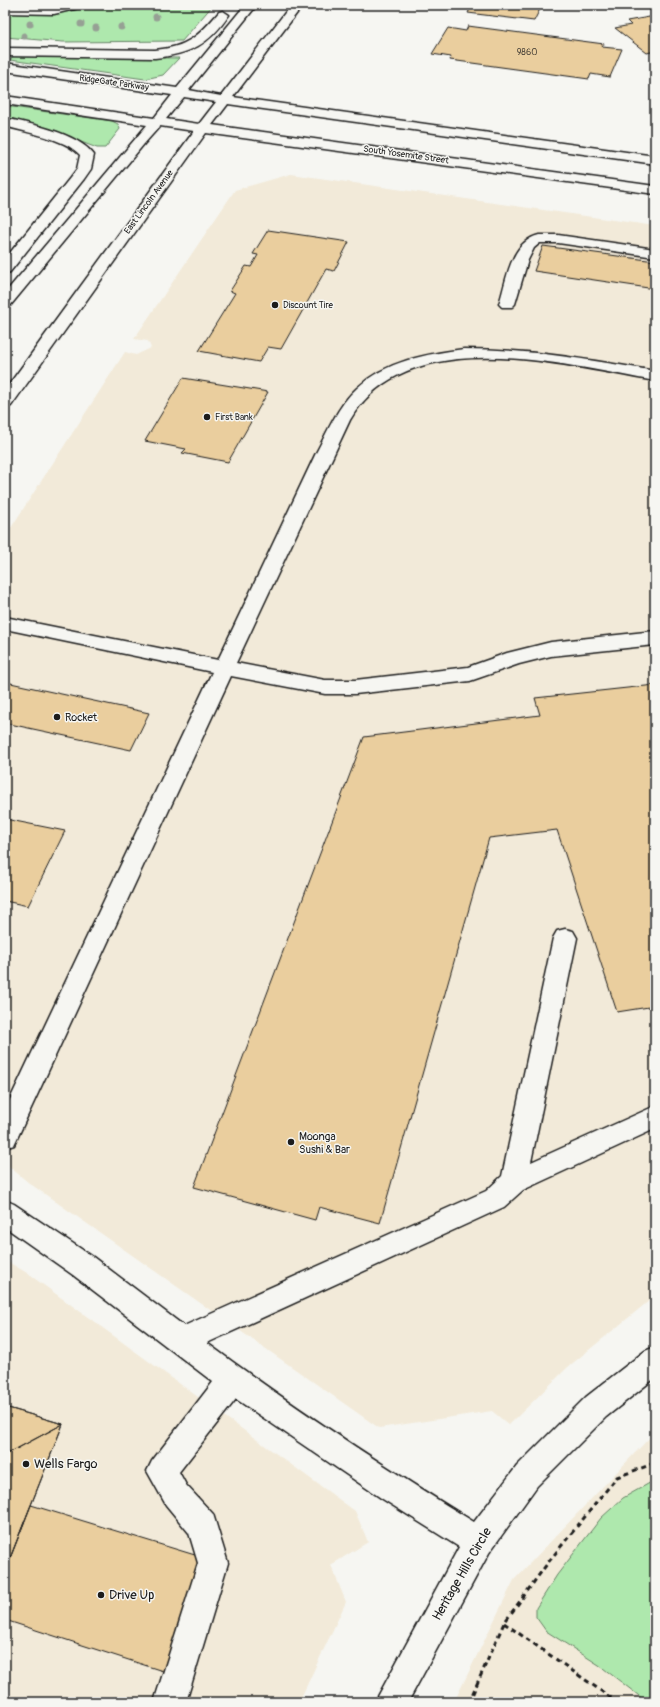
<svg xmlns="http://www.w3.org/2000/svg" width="660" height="1707" font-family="Pangolin,sans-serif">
<rect width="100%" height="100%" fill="#f6f6f2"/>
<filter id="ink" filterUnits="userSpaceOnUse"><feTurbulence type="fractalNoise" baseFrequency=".025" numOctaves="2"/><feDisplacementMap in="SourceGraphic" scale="8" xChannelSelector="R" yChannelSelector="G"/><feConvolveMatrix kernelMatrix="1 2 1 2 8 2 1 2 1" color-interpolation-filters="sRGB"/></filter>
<g filter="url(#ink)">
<path fill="#f2ead9" d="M291,174L655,226V1296L568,1367L509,1425L492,1411L379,1428L29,1183L5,1163V537L125,352L136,355L151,348L148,341L134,339L235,190Z
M5,1260L27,1273L355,1511L368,1542L331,1565L346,1602L299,1702H5Z
M655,1432V1702H454L514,1580Z"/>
<path fill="#aee8ad" stroke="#658264" d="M5,5H213L182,41L63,42L5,37Z
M13,56L179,58L163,75L145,79L10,60Z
M5,106L112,121L118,124L120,129L105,148H97L68,137L5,117Z
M655,1480V1702H647L599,1665L546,1631L536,1617V1608L557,1575L601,1518L623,1498Z"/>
<path fill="#eace9e" stroke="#1c1c1c" d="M472,5H542L534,21L468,13Z
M655,16V51L647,53L615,28L631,25L627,21Z
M468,26L604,44L602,47L622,49L610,77L591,74L589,79L450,60L451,57L432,54L448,28L466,31Z
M268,230L349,242L334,271L326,269L281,349L268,347L259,362L199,351L235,293L230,291L246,266L251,267L258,255L253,254Z
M543,246L655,261V289L534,271Z
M183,378L268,392L228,462L182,453L186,449L145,441Z
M6,682L149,713L131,750L5,723Z
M655,685V1006L617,1012L557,830L489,838L380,1223L319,1207L315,1220L194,1187L364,737L540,715L535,698Z
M5,819L65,831L28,906L5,901Z
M5,1407L63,1424L5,1571Z
M5,1407L63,1424L5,1455Z
M63,1424L8,1563L5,1562V1455Z
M31,1505L208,1559L172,1674L5,1620V1571Z"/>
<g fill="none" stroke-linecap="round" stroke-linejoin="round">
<defs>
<path id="minor" d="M5,5H81L79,8L54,14L5,13Z
M539,235H558L655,249V257L558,243H540L534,248L528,260L515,304L512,307H502L499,304C507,280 510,242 539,235Z
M464,349C529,349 591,360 655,371V381C564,365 407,322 350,420L236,663L325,680H355L468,667L507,653L551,642L655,631V645L551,656L519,664L470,681L355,694H325L231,676L14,1145L5,1148V1110L212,672L5,629V617L218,660L316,453C328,431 338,405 357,388C386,361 426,354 464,349Z
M565,929L573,931L577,938L531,1162L655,1106V1129L523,1190L504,1207L207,1343C293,1407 383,1466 474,1522L517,1466L586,1397L645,1351L655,1347V1378L606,1417L537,1486L489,1553L408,1702H375L459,1547L381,1498L236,1399L179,1472L186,1485L213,1514L228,1563L186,1702H154L198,1563L189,1533L166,1505L147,1471L152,1461L213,1382L73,1275L5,1227V1200L14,1204L93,1257L184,1326L486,1191L502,1176L553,938L557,931Z"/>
<path id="major" d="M245,5H257L189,90L221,96L291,5H303L233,97L655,156V164L228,104L212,125L655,186V194L206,133L11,406L5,407V390L194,131L160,126L144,144L10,306L5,308V293L147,125L5,104V96L154,118L172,95L5,71V63L177,88ZM184,97L216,102L199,124L166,119Z
M223,11L229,15C209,45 190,54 155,58L5,56V48L155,50C187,47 198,37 219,12Z
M5,118C31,124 78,133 94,155L91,169L84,179L10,272L5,274V259L74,173L77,169L80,155C65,138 27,133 5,126Z"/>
</defs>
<use href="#minor" stroke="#1c1c1c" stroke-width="3"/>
<use href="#major" stroke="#1c1c1c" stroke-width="3"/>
<path stroke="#1c1c1c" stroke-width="3" stroke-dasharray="5 4" stroke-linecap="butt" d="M504,1623L617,1702
M469,1702L504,1623L550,1560L617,1477L655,1463"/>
<use href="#minor" fill="#f6f6f2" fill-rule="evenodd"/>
<use href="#major" fill="#f6f6f2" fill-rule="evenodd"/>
</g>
<g fill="#96a094">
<circle cx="156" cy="17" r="3.5"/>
<circle cx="30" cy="24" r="3.5"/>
<circle cx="81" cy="24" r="3.5"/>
<circle cx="121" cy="27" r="3.5"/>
<circle cx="96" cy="28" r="3.5"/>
<circle cx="24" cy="36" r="3.5"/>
</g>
</g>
<g fill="#1c1c1c" stroke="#f6f6f2" stroke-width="1.5">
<circle cx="275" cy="305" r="4"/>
<circle cx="207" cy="417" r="4"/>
<circle cx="57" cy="717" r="4"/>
<circle cx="291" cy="1142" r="4"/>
<circle cx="26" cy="1464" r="4"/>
<circle cx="101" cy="1595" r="4"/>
</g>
<g text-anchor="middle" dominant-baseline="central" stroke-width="3" stroke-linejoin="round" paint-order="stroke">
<g font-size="9" fill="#50483c">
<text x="527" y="52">9860</text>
</g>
<g font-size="9" fill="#1c1c1c" stroke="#f6f6f2">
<text transform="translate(114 83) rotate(8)">RidgeGate Parkway</text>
<text transform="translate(406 155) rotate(8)">South Yosemite Street</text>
<text transform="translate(149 202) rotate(-54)">East Lincoln Avenue</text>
</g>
<g font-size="9" fill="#1c1c1c" stroke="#f6f6f2" text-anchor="start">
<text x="283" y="305">Discount Tire</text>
<text x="215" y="417">First Bank</text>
</g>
<g font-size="11" fill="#1c1c1c" stroke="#f6f6f2" text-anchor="start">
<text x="65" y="717">Rocket</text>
<text x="299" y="1136">Moonga<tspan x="299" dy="13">Sushi &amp; Bar</tspan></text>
</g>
<g font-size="13" fill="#1c1c1c" stroke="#f6f6f2" text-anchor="start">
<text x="34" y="1464">Wells Fargo</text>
<text x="109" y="1595">Drive Up</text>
</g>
<g font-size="13" fill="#1c1c1c" stroke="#f6f6f2">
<text transform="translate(462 1574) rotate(-60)">Heritage Hills Circle</text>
</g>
</g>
<rect width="660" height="1707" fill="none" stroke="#f6f6f2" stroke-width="20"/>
<rect x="10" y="10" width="640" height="1687" fill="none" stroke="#1c1c1c" stroke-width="1.5" filter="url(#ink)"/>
</svg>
